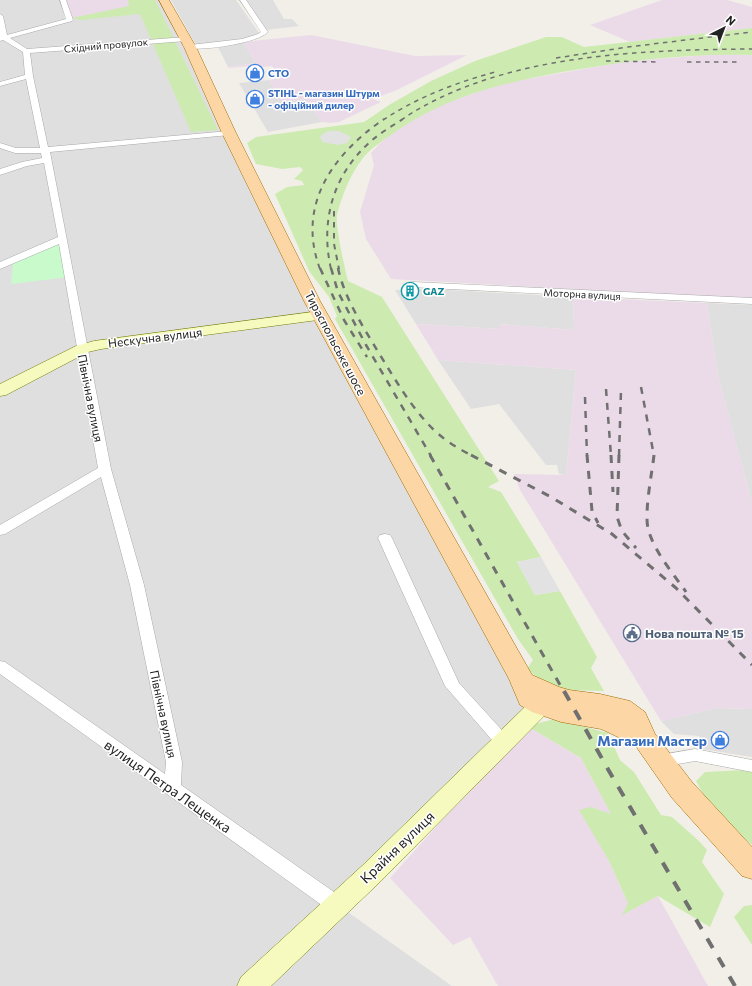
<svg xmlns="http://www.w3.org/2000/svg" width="752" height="986" font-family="Commissioner,sans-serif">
<rect width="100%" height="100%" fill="#f2efe9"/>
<path fill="#e0dfdf" d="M0,0H164L245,165L541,705L251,986H0Z
M171,0H236L259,33L246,39L196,45Z
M244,0H273L284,19H292L299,26L266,30Z
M243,42L256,63L228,67L217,45Z
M269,80L282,102L306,99L322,122L268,132L239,83Z
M431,289L573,297L574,330L500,324V329L416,324L395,290Z
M707,303L752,305V503L718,376Z
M438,360L576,370L566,475L559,474L557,465H546L499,404L471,409Z
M717,708L752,709V757L702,749L699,736L674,734L661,721Z
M342,908L452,986H266Z"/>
<path fill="#ebdbe8" d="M66,0H128L129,6L72,18Z
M662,0H727L752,7V28L630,42L590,25Z
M311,35L415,56L467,55L397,90L373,99L381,102L339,122L330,123L322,122L306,99L282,102L269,80L281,78L272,66L252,68L250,66L229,68L228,67L256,63L243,42Z
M722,54L752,55V299L391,279L366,239L360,212L374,165L371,153L381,142L412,119L446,103L500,84L628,61Z
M573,297L707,303L718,376L752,503V709L717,708L661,721L520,490L514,474L566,475L576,370L438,360L416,324L499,329V324L574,330Z
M527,726L581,758L612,815L591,807L609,861L628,903L623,914L658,896L708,986H498L470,937L453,945L390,878Z"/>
<path fill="#cdebb0" d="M128,0H155L218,130L191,132L140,14L81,20L72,18L129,6Z
M752,28V55C693,53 633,60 574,70C507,82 448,94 391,135C382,141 370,149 363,158C350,175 342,195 337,215C335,225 345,269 348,281L382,297L499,481L488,487L501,492L541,557L517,562L535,595L560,591L597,657L591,668L604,691L560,690L547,685L527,669L533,660L518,639L335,319L337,316L329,297L309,271L275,194L287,187L304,185L302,181L294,179L303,170L300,167L282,169L256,164L247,143L256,137L364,122L389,105L431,81L475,61L546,37H562L584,47Z
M555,719L608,733L620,760L634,772L661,815L672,817L699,841L707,850L702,862L724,894L710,927L658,896L622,915L628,903L609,861L579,810L591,807L611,814L581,758L527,726Z
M745,770L752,772V845L710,807L696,781L705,772Z
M752,905V945L734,917L744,906Z"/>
<path fill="#c8facc" d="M62,241L69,277L11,284L13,263Z"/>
<path fill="#e2e2e2" d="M328,131H339L351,137L347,143L338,145L322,142L320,136Z
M541,557L560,591L535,595L517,562Z"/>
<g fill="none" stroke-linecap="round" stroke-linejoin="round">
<defs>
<path id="street" d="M60,0H66L73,20L72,21L10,38L27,49L186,37L189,39L186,41L30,53L33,76L48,147L229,131L233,133L229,135L50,152L111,469L144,585L182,762L181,785L344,899L346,905L344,911L337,913L330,911L0,674V661L5,662L165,774L166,762L130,585L101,477L5,534L0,535V525L98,468L59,244L0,269V262L58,237L44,163L27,166L0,175V169L22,162L42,158L41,153H15L0,148V143L16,148H40L26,79L0,86V82L25,75L23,52L3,40L0,41V14L3,16L7,35L66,19Z
M240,0H246L268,32C258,43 203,51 188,48V46L190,45L242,39L258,34L261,32Z
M413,282L752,298V304L409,287L408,285L409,283Z
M385,534L390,535L392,538L459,683L510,739L512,743L510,747L504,749L498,747L445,686L378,538L380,535Z
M695,749L752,760V772L695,761L661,767L655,766L653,761L655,756Z"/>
<path id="secondary" d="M320,311L325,313L328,316L325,319L101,349L88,352L6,395L0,396V384L76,346L94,341Z
M541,696L549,699L553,705L549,711L381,881L271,986H237L241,977L363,865L533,699Z"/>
<path id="primary" d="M159,0H169L196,47L236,133L320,301L532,675L559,687L569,690L600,694L630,701L645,712L655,734L692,782L752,847V879L742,876L672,798L635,745L601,729L561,722L532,712L520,705L509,679L304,301L222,133L184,47Z"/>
</defs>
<use href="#street" stroke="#a9a9a9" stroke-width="1"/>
<use href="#secondary" stroke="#707d05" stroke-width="1"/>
<use href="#primary" stroke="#a06b00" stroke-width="1"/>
<use href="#street" fill="#fff" fill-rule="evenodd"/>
<use href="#secondary" fill="#f7fabf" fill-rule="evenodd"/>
<use href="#primary" fill="#fcd6a4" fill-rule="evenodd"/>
<path stroke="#707070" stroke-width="1.5" stroke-dasharray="4.5 4.5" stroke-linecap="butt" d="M556,58L628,47L752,32
M606,61L658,62
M687,62H740
M383,120C418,97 455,83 495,72
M401,120C499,54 638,50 752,49"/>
<path stroke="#707070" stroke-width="2" stroke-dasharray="5.5 5.5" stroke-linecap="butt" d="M334,211V244L339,269
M320,269C296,205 333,154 384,119
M331,269C320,221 333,175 370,142C380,133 392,126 403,119"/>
<path stroke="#707070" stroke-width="2.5" stroke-dasharray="7 7" stroke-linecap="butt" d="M320,268L344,320L367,357
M331,268L338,292L366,345L431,456
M338,268C344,297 362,325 377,350C395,379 411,408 435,431C447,442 459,449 473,456
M641,387L654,456
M606,389L611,456
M585,397L587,456
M619,456L621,390"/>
<path stroke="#707070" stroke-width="3" stroke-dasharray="8 8" stroke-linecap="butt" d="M430,455L564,692
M471,455L551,497L612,534L676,588L752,665
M587,455L592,511L598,523
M611,455L613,492
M619,455L617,517L622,531L636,548
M654,455C652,474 643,516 649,532C656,554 673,573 686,592"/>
<path stroke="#707070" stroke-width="4" stroke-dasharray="11 11" stroke-linecap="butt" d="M564,691L609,771L735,986"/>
</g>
<defs>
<symbol id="shop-ring" viewBox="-11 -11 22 22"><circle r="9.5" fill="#fff" stroke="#3f7fe0" stroke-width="1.5"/><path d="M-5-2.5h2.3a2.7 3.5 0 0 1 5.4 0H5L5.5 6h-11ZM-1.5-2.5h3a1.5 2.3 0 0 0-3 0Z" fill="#3f7fe0"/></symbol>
<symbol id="building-ring" viewBox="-11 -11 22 22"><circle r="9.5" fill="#fff" stroke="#0f9aa8" stroke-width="1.5"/><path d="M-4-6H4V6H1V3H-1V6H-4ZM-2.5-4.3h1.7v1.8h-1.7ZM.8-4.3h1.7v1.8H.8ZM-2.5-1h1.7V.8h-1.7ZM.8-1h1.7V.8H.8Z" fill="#0f9aa8"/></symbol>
<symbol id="civic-ring" viewBox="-11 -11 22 22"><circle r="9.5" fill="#fff" stroke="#5c6f8a" stroke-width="1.5"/><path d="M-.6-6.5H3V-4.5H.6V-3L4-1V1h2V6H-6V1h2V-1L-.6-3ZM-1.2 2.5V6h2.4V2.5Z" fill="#5c6f8a"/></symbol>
</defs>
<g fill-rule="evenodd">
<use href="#shop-ring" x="245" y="63" width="20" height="20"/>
<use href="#shop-ring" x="245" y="89" width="20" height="20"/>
<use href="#building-ring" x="400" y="281" width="20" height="20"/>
<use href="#civic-ring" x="622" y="623" width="20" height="20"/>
<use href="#shop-ring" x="710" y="730" width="20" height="20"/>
</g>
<g text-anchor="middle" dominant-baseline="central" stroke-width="3" stroke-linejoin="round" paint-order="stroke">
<g font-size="10" fill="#222" stroke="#fff">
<text transform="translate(106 45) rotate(-5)">Східний провулок</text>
<text transform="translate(582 294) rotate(3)">Моторна вулиця</text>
</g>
<g font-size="10" font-weight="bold" fill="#366cbe" stroke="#fff" text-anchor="start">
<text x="268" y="73">СТО</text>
<text x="268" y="93">STIHL - магазин Штурм<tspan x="268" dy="12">- офіційний дилер</tspan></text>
</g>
<g font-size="10" font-weight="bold" fill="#0d838f" stroke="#fff" text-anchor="start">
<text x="423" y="291">GAZ</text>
</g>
<g font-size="12" fill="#222" stroke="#fff">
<text transform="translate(155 337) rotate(-7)">Нескучна вулиця</text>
<text transform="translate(336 343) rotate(62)">Тираспольське шосе</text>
<text transform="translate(91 398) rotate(79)">Північна вулиця</text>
<text transform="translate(164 714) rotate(78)">Північна вулиця</text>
</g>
<g font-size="12" font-weight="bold" fill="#4e5e75" stroke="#fff" text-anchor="start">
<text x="645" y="633">Нова пошта № 15</text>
</g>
<g font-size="14" font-weight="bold" fill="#366cbe" stroke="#fff" text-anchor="end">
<text x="707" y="740">Магазин Мастер</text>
</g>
<g font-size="14" fill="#222" stroke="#fff">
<text transform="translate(168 786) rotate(35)">вулиця Петра Лещенка</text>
<text transform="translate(397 847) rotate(-44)">Крайня вулиця</text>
</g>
</g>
<g transform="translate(724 28) rotate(42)" stroke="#ffffff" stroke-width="3" paint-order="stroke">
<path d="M0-3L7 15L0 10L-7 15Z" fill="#222222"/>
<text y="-6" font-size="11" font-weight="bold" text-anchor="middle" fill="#222222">N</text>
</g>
</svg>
